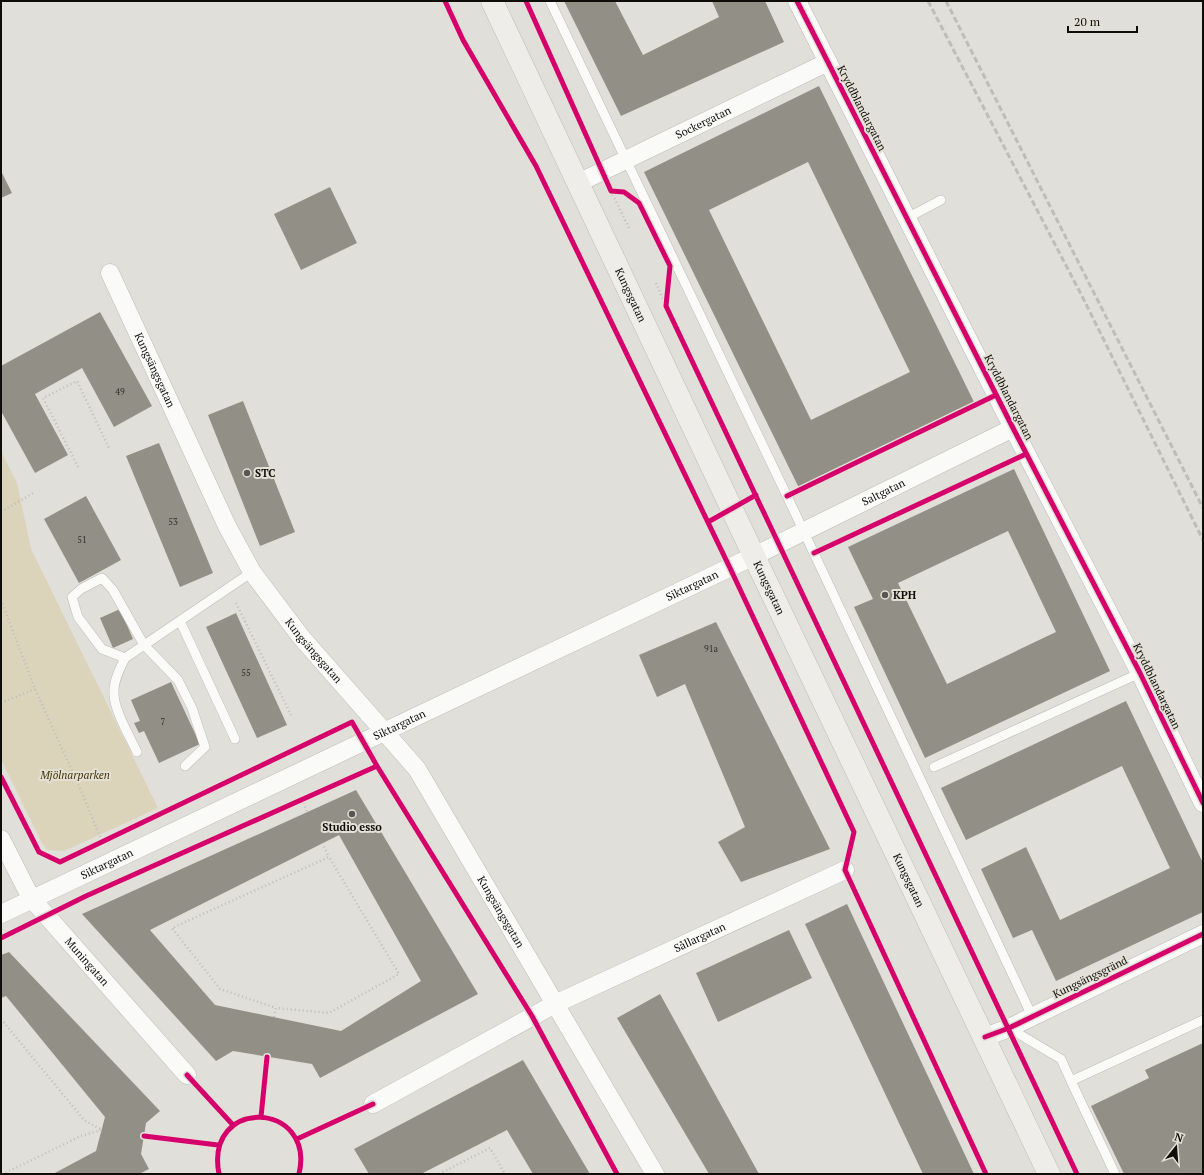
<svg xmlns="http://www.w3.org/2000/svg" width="1204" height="1175" font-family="'PT Serif',serif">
<rect width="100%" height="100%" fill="#e0dfd9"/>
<path fill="#dbd3ba" d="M1,451L17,483L31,549L158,808L64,851L47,850L41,841L1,759Z"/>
<path fill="#929086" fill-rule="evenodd" d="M564,1H615L643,55L719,17L712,1H765L784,42L621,116Z
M819,86L974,402L799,488L644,172ZM808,162L910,372L811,420L709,210Z
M1,171L12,193L1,198Z
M330,187L357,243L301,270L274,214Z
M100,312L152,406L114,427L82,368L35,394L68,455L35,473L1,411V366Z
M243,401L295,532L260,546L208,415Z
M159,443L213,573L180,587L126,456Z
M1014,469L1110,671L925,758L854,607L873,599L848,547ZM1008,531L1056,632L947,684L898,583Z
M86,496L121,560L79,583L44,519Z
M120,609L133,639L113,648L100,618Z
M236,613L287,725L257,738L206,627Z
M716,622L830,849L741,882L718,842L745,827L685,684L657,697L639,655Z
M171,682L200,744L159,763L144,731L139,733L134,723L140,721L131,700Z
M1126,701L1203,863V912L1056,981L1032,930L1013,938L981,869L1026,847L1060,920L1170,868L1122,766L966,840L941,788Z
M356,790L478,994L320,1078L312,1064L233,1051L216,1061L82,914ZM339,835L421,981L341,1031L215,1005L150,930Z
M847,904L886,987L974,1174H923L805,924Z
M789,930L812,978L718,1022L696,973Z
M9,952L160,1111L146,1123L141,1154L149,1169L139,1174H53L96,1151L105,1117L6,996L1,998V955Z
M660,994L759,1174H709L617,1018Z
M1203,1043V1174H1124L1091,1106L1149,1078L1145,1070Z
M523,1060L590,1174H533L507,1130L421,1174H369L354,1149Z"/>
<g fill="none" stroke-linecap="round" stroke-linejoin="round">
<defs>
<path id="service" d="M550,1L787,496L1032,1016
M907,218L941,200
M180,621L235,739
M125,658L102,649L78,617L72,597L81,589L102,578L113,590L144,645L178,680L192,708L205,747L185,766
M137,752C130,737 114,710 114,694C113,682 120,668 125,658L252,572
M934,767L1140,673
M1009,1028L1061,1059L1071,1081
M1115,1174L1071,1081L1203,1020"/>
<g id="minor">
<path d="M797,1L1013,428L1140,673L1203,803"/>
<path id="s1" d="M578,183L828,62"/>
<path id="s2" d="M110,273L227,526L252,572L301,637L417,769L655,1174"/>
<path id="s3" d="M1,839L31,898L187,1075"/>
<path id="s4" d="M1,914L754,556L1013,428"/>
<path d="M985,1037L1009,1028L1203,934"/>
<path id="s5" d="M373,1104L555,1004L845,870"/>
</g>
<g id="secondary">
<path id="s6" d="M492,1L754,556L1049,1174"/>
</g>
</defs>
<use href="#service" stroke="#bcbbb6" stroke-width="10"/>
<use href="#minor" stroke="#bcbbb6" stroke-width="19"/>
<use href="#secondary" stroke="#bcbbb6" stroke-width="23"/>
<path stroke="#bebdbb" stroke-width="2.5" stroke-dasharray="1 3" stroke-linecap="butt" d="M611,191L629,228
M656,283L666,306
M78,467L43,398L77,381L109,448
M1,512L35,492
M1,600L35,689L83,795L102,842
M236,603L291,715
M1,703L35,689
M302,799L307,812
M322,843L329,857
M274,1017L276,1008L329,1013L399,974L329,857L172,928L220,989L276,1008
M1,1019L84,1120L102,1130L81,1136L3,1174
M439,1174L490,1148L505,1174"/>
<use href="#service" stroke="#fafaf9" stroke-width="9"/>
<use href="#minor" stroke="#fafaf9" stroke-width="18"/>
<use href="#secondary" stroke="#eeede9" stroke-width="22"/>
<path stroke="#bdbdbb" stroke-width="3" stroke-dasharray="6 3" stroke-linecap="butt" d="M928,1L1083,298L1203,540
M946,1L1203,508"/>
<defs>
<path id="cycleway" d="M445,1L463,40L536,166L730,568L854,832L845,870L986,1174
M526,1L611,191L624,192L639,203L670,266L666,306L1077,1174
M797,1L1013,428L1140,673L1203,803
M787,496L996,395
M708,522L756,495
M814,553L1026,454
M1,777L39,852L60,862L352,722L377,766L532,1016L617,1174
M1,938L86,896L377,766
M985,1037L1009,1028L1203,934
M187,1075L233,1125
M261,1117L267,1057
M144,1136L218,1145
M297,1139L373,1104
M219,1174C204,1096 316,1101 299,1174"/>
</defs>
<use href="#cycleway" stroke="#e3e0d6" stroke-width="8"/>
<use href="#cycleway" stroke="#d6006c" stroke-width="5"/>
</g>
<g fill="#585652" stroke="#e3e0d6" stroke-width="1.5">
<circle cx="247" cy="473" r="4"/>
<circle cx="885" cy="595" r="4"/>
<circle cx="352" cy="814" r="4"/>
</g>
<g text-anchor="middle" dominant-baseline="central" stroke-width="4" stroke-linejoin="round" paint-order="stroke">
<g font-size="9" fill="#2f2e29">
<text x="120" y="392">49</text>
<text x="173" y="522">53</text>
<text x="82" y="540">51</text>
<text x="711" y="649">91a</text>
<text x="246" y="673">55</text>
<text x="163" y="722">7</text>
</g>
<g font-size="11" fill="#0e0d0a" stroke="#e3e0d6">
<text transform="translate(862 108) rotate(63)">Kryddblandargatan</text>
<text stroke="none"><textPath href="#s1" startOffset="139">Sockergatan</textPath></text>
<text stroke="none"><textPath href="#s6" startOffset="325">Kungsgatan</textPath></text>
<text stroke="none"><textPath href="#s2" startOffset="107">Kungsängsgatan</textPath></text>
<text transform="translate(1009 397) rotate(63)">Kryddblandargatan</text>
<text stroke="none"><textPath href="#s4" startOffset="978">Saltgatan</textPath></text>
<text stroke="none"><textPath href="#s4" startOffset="765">Siktargatan</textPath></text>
<text stroke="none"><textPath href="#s6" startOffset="649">Kungsgatan</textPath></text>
<text stroke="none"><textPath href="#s2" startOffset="431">Kungsängsgatan</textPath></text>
<text transform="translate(1157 686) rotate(64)">Kryddblandargatan</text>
<text stroke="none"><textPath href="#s4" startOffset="441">Siktargatan</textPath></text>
<text stroke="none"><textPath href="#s4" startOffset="117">Siktargatan</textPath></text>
<text stroke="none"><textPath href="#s6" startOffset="973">Kungsgatan</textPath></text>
<text stroke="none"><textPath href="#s2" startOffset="754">Kungsängsgatan</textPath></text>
<text stroke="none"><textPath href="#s5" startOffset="367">Sållargatan</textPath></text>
<text stroke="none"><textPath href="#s3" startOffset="151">Muningatan</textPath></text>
<text transform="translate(1090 977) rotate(-26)">Kungsängsgränd</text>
</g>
<g font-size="11" font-weight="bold" fill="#0e0d0a" stroke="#e3e0d6" text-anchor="start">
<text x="255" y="473">STC</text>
<text x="893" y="595">KPH</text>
<text x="352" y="827" text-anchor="middle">Studio esso</text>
</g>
<g font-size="11" font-style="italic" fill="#423400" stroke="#e3e0d6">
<text x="75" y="775">Mjölnarparken</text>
</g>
</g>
<rect width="1204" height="1175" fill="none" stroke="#0e0d0a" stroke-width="4"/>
<g transform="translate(1176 1147) rotate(17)" stroke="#e3e0d6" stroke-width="3" paint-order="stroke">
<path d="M0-3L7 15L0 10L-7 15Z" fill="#0e0d0a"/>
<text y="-6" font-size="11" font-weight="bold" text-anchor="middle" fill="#0e0d0a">N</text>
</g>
<path d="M1068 26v6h69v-6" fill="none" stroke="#0e0d0a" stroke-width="2"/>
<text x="1074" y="26" font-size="12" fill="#0e0d0a" stroke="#e3e0d6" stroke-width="3" paint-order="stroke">20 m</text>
</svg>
